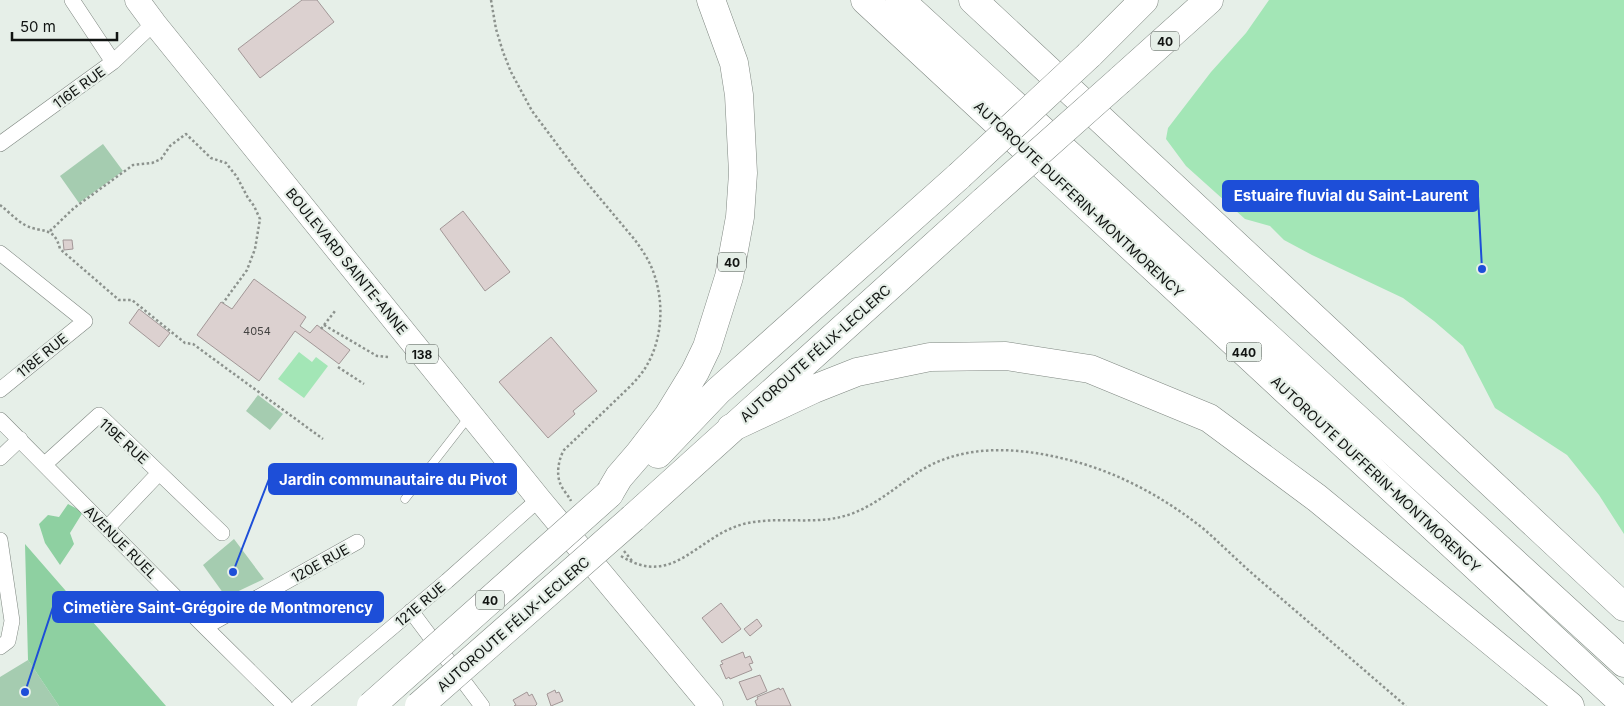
<svg xmlns="http://www.w3.org/2000/svg" width="1624" height="706" font-family="Inter,sans-serif">
<rect width="100%" height="100%" fill="#e6efe8"/>
<path fill="#a5ccb0" d="M103,144L123,171L79,203L60,176Z
M258,395L283,414L270,430L246,411Z
M234,539L264,579L226,597L203,565Z
M28,660L59,706H0V677Z"/>
<path fill="#8ed0a1" d="M68,504L83,512L70,533L74,544L60,565L45,543L39,524L48,515L59,517Z
M25,544L166,706H59L28,660Z"/>
<path fill="#a3e6b6" d="M1269,0H1624V534L1599,495L1567,455L1495,408L1463,346L1434,321L1403,298L1312,255L1284,240L1270,226L1245,219L1186,166L1166,139L1168,128L1211,72L1246,33Z
M299,352L312,362L316,357L328,366L304,398L278,379Z"/>
<path fill="#dcd1d0" stroke="#a29797" d="M302,0H317L334,22L260,78L238,49Z
M463,211L510,272L485,291L440,229Z
M63,240H72L73,249L64,250Z
M254,279L306,317L300,326L310,333L317,325L350,350L339,364L295,331L259,381L197,335L221,302L232,309Z
M139,309L170,333L159,347L129,323Z
M551,337L597,391L573,411L575,414L548,438L499,382Z
M721,603L741,629L722,643L702,618Z
M757,619L762,626L750,636L744,629Z
M743,652L745,658L750,656L753,663L749,664L752,670L730,679L729,677L726,679L720,665L723,664L721,661Z
M760,675L767,691L747,700L739,682Z
M779,688L780,690L783,688L791,706H757L755,701L758,699L757,697Z
M555,690L556,693L559,692L563,701L551,706L547,694Z
M527,692L529,696L532,694L537,704L535,706H514L516,705L513,700Z"/>
<g fill="none" stroke-linecap="round" stroke-linejoin="round">
<defs>
<path id="service" d="M405,499L468,418"/>
<path id="minor" d="M72,0L113,62
M0,144L113,62L154,23
M0,253L85,321L0,390
M0,420L205,627L285,706
M0,458L20,439
M45,464L99,415L222,533
M107,528L159,473
M0,540L12,621L8,641L0,647
M411,611L482,706
M205,627L357,542
M299,706L447,581L539,499"/>
<path id="primary" d="M137,0L154,23L539,499L711,706"/>
<path id="motorway" d="M865,0L1624,704
M900,0L1624,663
M973,0L1624,607
M1089,55L1144,0
M1120,80L1209,0
M731,428L814,389L857,372L930,357L1006,356L1090,369L1209,418L1317,498L1570,706
M658,454L718,391L959,176
M609,494L619,477L638,455L668,416L695,372L707,347L729,277L740,217L743,173L739,95L734,63L711,0
M633,518L984,201"/>
</defs>
<use href="#service" stroke="#7f8781" stroke-width="9"/>
<use href="#minor" stroke="#7f8781" stroke-width="16"/>
<use href="#primary" stroke="#7f8781" stroke-width="25"/>
<use href="#motorway" stroke="#7f8781" stroke-width="29"/>
<path stroke="#8c928d" stroke-width="2.5" stroke-dasharray="2.5 2.5" stroke-linecap="butt" d="M491,0L496,29L503,52L511,72L532,111L577,171L635,240C643,251 651,263 655,277C664,305 662,339 647,365C640,378 627,389 617,399C599,416 582,433 564,450C559,458 556,473 560,483C562,489 568,495 571,501
M0,205C8,211 16,220 25,225C42,234 54,225 60,249L119,300H132L185,343L193,344L323,439
M50,231L74,208L133,165L152,163L161,159L170,146L186,134L211,158L226,163L237,177L248,198L254,206L260,219L255,249L250,262L247,270L223,303
M324,325L377,356L388,357
M321,329L335,311
M338,367L364,384
M624,551L633,562
M621,556C675,590 698,533 748,523C782,516 817,526 851,514C876,505 897,486 920,471C963,444 1017,447 1065,459C1116,471 1164,497 1205,530C1224,547 1242,565 1262,582C1310,623 1358,665 1406,706"/>
<use href="#service" stroke="#fff" stroke-width="8"/>
<use href="#minor" stroke="#fff" stroke-width="15"/>
<use href="#primary" stroke="#fff" stroke-width="24"/>
<use href="#motorway" stroke="#fff" stroke-width="28"/>
<defs>
<path id="motorway-bridge" d="M959,176L1089,55
M984,201L1120,80
M371,706L609,494
M419,706L633,518"/>
</defs>
<use href="#motorway-bridge" stroke="#7f8781" stroke-width="29" stroke-linecap="butt"/>
<use href="#motorway-bridge" stroke="#fff" stroke-width="28"/>
</g>
<g text-anchor="middle" dominant-baseline="central" stroke-width="4.5" stroke-linejoin="round" paint-order="stroke">
<g font-size="11" fill="#444342">
<text x="257" y="331">4054</text>
</g>
<g fill="#e6efe8" stroke="#515652" stroke-width="1">
<rect x="1151" y="31.5" width="28" height="19" rx="4"/>
<rect x="718" y="252.5" width="28" height="19" rx="4"/>
<rect x="1226.5" y="342.5" width="35" height="19" rx="4"/>
<rect x="406" y="344.5" width="32" height="19" rx="4"/>
<rect x="476" y="590.5" width="28" height="19" rx="4"/>
</g>
<g font-size="12" font-weight="bold" fill="#111412">
<text x="1165" y="41">40</text>
<text x="732" y="262">40</text>
<text x="1244" y="352">440</text>
<text x="422" y="354">138</text>
<text x="490" y="600">40</text>
</g>
<g font-size="14" fill="#111412" stroke="#e6efe8">
<text transform="translate(79 87) rotate(-36)">116E RUE</text>
<text transform="translate(1079 199) rotate(43)">AUTOROUTE DUFFERIN-MONTMORENCY</text>
<text transform="translate(347 261) rotate(51)">BOULEVARD SAINTE-ANNE</text>
<text transform="translate(815 353) rotate(-42)">AUTOROUTE FÉLIX-LECLERC</text>
<text transform="translate(42 355) rotate(-39)">118E RUE</text>
<text transform="translate(124 441) rotate(42)">119E RUE</text>
<text transform="translate(1376 474) rotate(43)">AUTOROUTE DUFFERIN-MONTMORENCY</text>
<text transform="translate(121 542) rotate(45)">AVENUE RUEL</text>
<text transform="translate(320 563) rotate(-29)">120E RUE</text>
<text transform="translate(420 604) rotate(-40)">121E RUE</text>
<text transform="translate(513 624) rotate(-41)">AUTOROUTE FÉLIX-LECLERC</text>
</g>
</g>
<path fill="none" stroke="#1d4ed8" stroke-width="2" d="M1482 269L1478 196M233 572L269 479M25 692L53 607"/>
<g fill="#1d4ed8" stroke="#e6efe8" stroke-width="2">
<circle cx="1482" cy="269" r="5"/>
<circle cx="233" cy="572" r="5"/>
<circle cx="25" cy="692" r="5"/>
</g>
<g fill="#1d4ed8" stroke="#1d4ed8" stroke-width="2">
<rect x="1223" y="181" width="255" height="30" rx="5"/>
<rect x="269" y="464" width="247" height="30" rx="5"/>
<rect x="53" y="592" width="330" height="30" rx="5"/>
</g>
<g font-size="15" text-anchor="middle" font-weight="bold" fill="#fff">
<text x="1351" y="201">Estuaire fluvial du Saint-Laurent</text>
<text x="393" y="485">Jardin communautaire du Pivot</text>
<text x="218" y="613">Cimetière Saint-Grégoire de Montmorency</text>
</g>
<path d="M12 32v8h105v-8" fill="none" stroke="#111412" stroke-width="2.5"/>
<text x="20" y="32" font-size="15" fill="#111412" stroke="#e6efe8" stroke-width="4" paint-order="stroke">50 m</text>
</svg>
